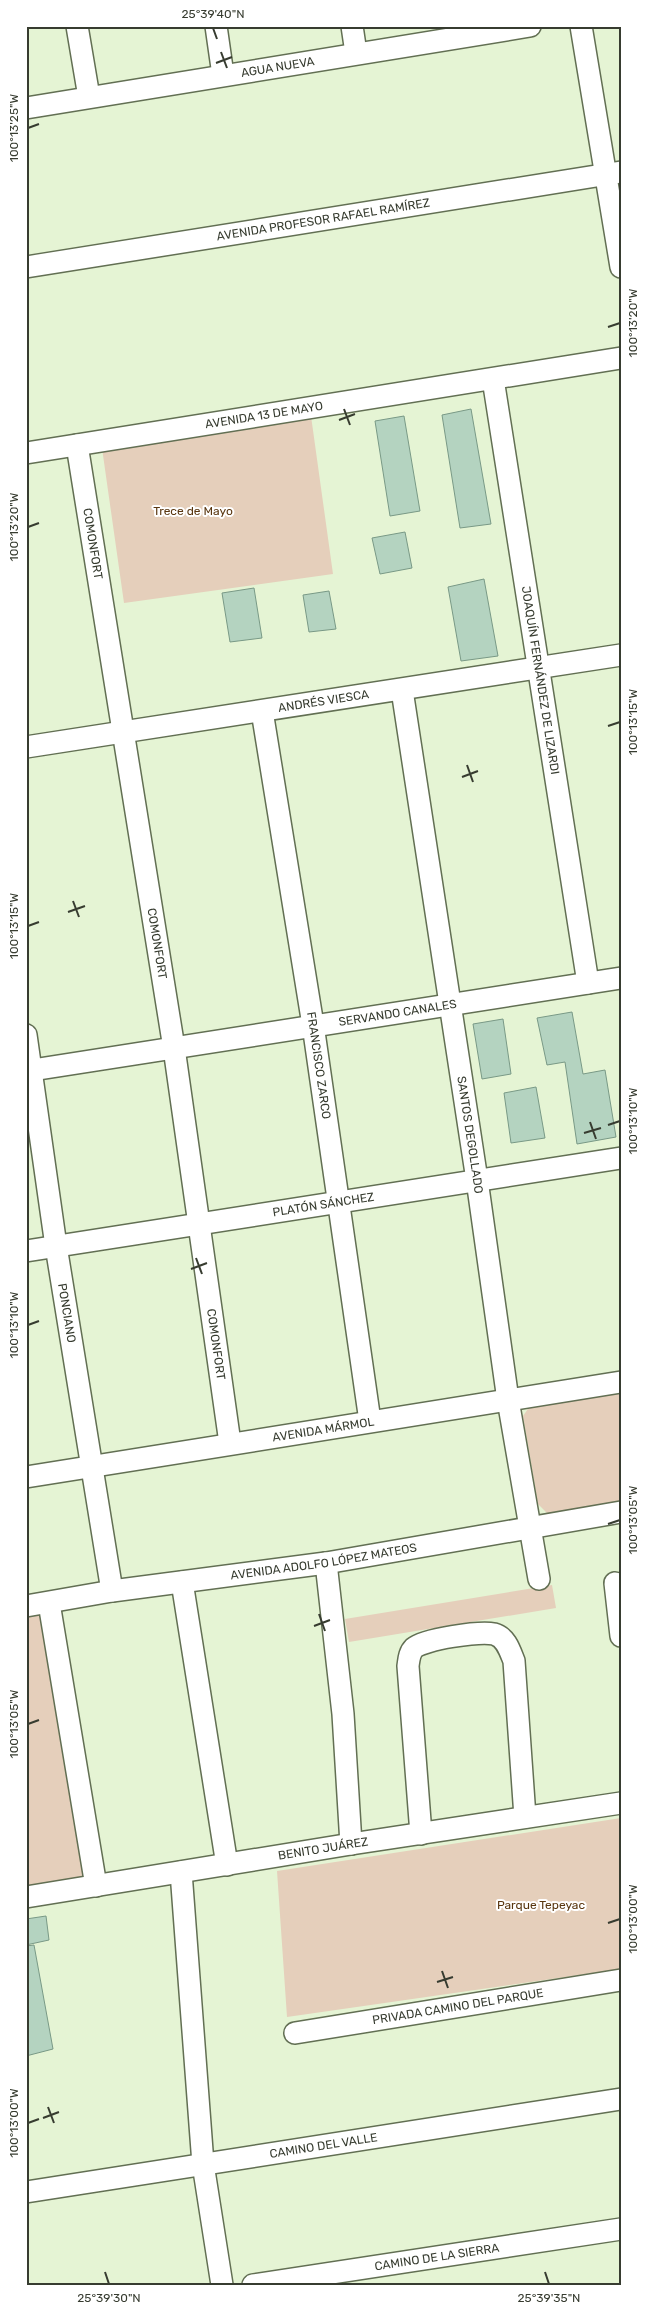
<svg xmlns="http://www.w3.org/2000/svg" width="647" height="2311" font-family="Rubik,sans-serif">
<rect width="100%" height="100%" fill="#e5f4d4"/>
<path fill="#e5cfbb" d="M311,416L333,574L124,603L101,441Z
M621,1393V1501L547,1513L538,1504L523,1416L530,1406Z
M552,1585L556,1608L349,1642L345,1619Z
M48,1612L96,1886L26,1894V1615Z
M621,1818V1969L287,2017L277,1871Z"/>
<path fill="#b4d3c0" stroke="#799986" d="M471,409L491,524L460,528L442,415Z
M404,416L420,511L390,516L375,421Z
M405,532L412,568L380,574L372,538Z
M484,579L498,656L461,661L448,587Z
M254,588L262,638L230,642L222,593Z
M329,591L336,629L309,632L303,595Z
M572,1012L583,1074L605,1070L616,1137L577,1144L565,1062L547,1065L537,1018Z
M503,1019L511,1074L482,1079L473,1024Z
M536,1087L545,1138L511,1143L504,1093Z
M46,1916L49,1940L26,1945V1919Z
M34,1945L53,2049L26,2056V1946Z"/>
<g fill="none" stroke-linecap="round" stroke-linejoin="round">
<defs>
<g id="minor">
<path d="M77,26L89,97"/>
<path d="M216,26L223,75"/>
<path d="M352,26L356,53"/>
<path d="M581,26L621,267"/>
<path id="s1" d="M26,108L530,26"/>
<path id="s2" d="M26,267L621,172"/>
<path id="s3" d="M493,379L588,983"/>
<path id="s4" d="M77,445L174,1048L230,1443"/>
<path id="s5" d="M26,453L621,358"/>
<path id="s6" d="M402,690L477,1180L508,1400L539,1579"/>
<path id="s7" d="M262,711L313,1025L370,1421"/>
<path id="s8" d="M26,747L621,655"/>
<path id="s9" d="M26,1035L56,1246L112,1591"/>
<path id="s10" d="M26,1071L621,978"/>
<path id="s11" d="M26,1251L621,1158"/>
<path id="s12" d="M26,1477L621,1382"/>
<path d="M326,1563L343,1714L351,1844"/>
<path d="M182,1582L227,1865"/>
<path d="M615,1583L621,1636"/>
<path d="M49,1603L96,1886"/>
<path id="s13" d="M26,1606L112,1591L326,1563L621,1512"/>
<path d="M421,1834L408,1666C409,1660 409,1653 414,1648C424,1639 480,1631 494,1634C506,1637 510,1651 514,1661L525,1817"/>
<path d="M181,1872L203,2164L222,2285"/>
<path id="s14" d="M26,1897L351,1844L621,1803"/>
<path id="s15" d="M295,2033L621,1980"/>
<path id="s16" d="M26,2192L621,2099"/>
<path id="s17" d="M253,2285L621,2229"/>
</g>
</defs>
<use href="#minor" stroke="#626f53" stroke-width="24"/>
<use href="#minor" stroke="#fff" stroke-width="21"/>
</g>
<path fill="none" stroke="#373c30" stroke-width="2" d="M213,28L217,39M221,52L227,68M216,63L232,57M28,128L39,124M608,327L620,323M344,409L350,425M339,420L355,414M28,527L39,523M608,726L620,722M467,765L473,782M462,777L478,771M73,901L79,917M68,912L85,906M28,926L39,922M590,1122L596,1139M608,1125L620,1121M584,1133L601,1128M196,1258L202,1274M191,1269L207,1263M28,1325L39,1321M608,1524L620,1520M319,1614L325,1631M314,1626L330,1620M28,1724L39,1720M608,1923L620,1919M442,1971L448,1988M437,1982L453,1977M48,2107L54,2123M43,2118L59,2112M28,2123L39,2119M105,2272L109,2284M545,2272L549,2284"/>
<g text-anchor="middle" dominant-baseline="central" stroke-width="4" stroke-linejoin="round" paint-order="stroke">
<g font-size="12" fill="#373c30" stroke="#fff">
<text stroke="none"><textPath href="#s1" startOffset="255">AGUA NUEVA</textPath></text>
<text stroke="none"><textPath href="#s2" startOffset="301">AVENIDA PROFESOR RAFAEL RAMÍREZ</textPath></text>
<text stroke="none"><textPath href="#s5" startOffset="241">AVENIDA 13 DE MAYO</textPath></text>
<text stroke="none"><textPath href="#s4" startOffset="100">COMONFORT</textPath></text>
<text stroke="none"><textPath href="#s3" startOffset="305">JOAQUÍN FERNÁNDEZ DE LIZARDI</textPath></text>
<text stroke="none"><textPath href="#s8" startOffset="301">ANDRÉS VIESCA</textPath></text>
<text stroke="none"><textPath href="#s4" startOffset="505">COMONFORT</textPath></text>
<text stroke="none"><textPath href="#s10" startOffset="376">SERVANDO CANALES</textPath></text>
<text stroke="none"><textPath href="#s7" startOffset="359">FRANCISCO ZARCO</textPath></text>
<text stroke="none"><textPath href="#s6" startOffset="450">SANTOS DEGOLLADO</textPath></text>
<text stroke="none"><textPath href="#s11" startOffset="301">PLATÓN SÁNCHEZ</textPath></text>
<text stroke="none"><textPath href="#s9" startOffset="281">PONCIANO</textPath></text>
<text stroke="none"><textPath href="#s4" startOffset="910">COMONFORT</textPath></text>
<text stroke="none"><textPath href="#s12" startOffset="301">AVENIDA MÁRMOL</textPath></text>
<text stroke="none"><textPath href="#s13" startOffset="301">AVENIDA ADOLFO LÓPEZ MATEOS</textPath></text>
<text stroke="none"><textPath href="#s14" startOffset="301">BENITO JUÁREZ</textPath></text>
<text stroke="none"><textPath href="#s15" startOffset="165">PRIVADA CAMINO DEL PARQUE</textPath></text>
<text stroke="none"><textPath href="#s16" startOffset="301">CAMINO DEL VALLE</textPath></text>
<text stroke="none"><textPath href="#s17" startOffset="186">CAMINO DE LA SIERRA</textPath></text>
</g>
<g font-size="12" fill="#59360f" stroke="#fff">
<text x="193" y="511">Trece de Mayo</text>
<text x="541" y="1905">Parque Tepeyac</text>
</g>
</g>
<rect width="647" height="2311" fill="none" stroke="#ffffff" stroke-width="55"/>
<rect x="28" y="28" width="592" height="2256" fill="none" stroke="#373c30" stroke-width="2"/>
<g font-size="12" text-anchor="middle" fill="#373c30">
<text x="213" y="18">25°39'40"N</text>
<text transform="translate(14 128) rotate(-90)" y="4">100°13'25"W</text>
<text transform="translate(633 323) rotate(-90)" y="4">100°13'20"W</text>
<text transform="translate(14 527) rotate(-90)" y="4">100°13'20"W</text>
<text transform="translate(633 722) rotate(-90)" y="4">100°13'15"W</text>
<text transform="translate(14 926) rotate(-90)" y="4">100°13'15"W</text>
<text transform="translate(633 1121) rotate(-90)" y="4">100°13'10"W</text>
<text transform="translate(14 1325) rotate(-90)" y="4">100°13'10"W</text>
<text transform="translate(633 1520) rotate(-90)" y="4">100°13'05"W</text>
<text transform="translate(14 1724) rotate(-90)" y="4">100°13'05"W</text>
<text transform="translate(633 1919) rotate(-90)" y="4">100°13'00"W</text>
<text transform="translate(14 2123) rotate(-90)" y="4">100°13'00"W</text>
<text x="109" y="2302">25°39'30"N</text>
<text x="549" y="2302">25°39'35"N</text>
</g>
</svg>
